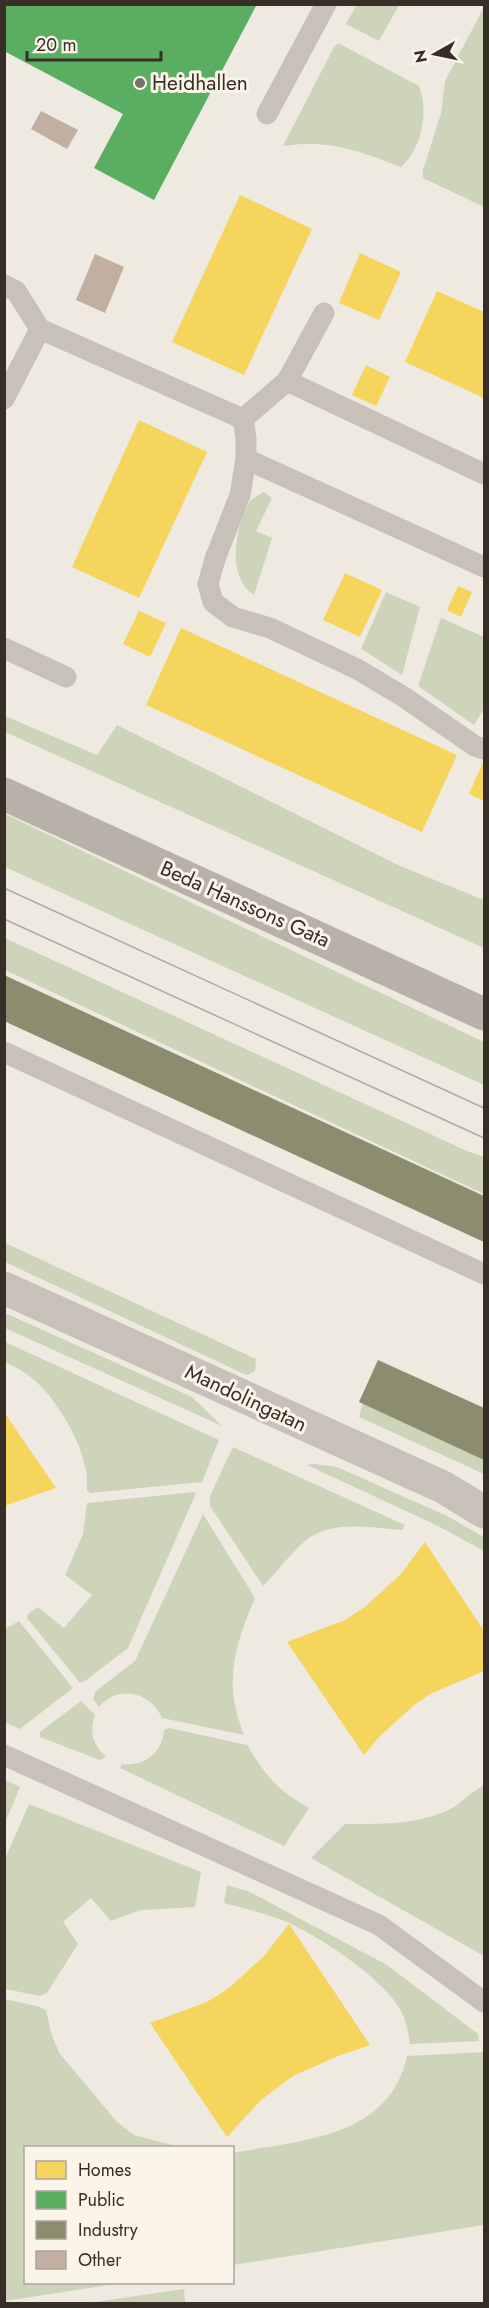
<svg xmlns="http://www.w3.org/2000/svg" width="489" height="2308" font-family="Jost,sans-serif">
<rect width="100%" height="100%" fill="#eee9e1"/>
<path fill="#ced4ba" d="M357,4L399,5L379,41L346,24Z
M484,7V207L423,178V170L441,113L445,81Z
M338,43L419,86C429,111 422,149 401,167C359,151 329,139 283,146L334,47Z
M264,492L272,498L256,531L272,538L254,595C226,578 235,528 249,503C252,498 259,495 264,492Z
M386,592L420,607L402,675L361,649Z
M441,618L484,637V709L474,725L418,686Z
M5,716L97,755L117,725L400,866L484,900V948L5,732Z
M5,814L484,1042V1085L5,867Z
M5,938L467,1151L484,1157V1194L5,970Z
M5,1243L256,1359L255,1371L247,1375L242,1373L5,1262Z
M5,1313L192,1397L222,1426L5,1328Z
M5,1342L219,1440L202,1482L90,1493L87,1490C86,1484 88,1477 86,1471C81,1440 55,1395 29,1376C22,1370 12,1366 5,1362Z
M363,1402L484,1459V1474L359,1417Z
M233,1447L405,1525L402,1530C374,1528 334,1520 309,1538C292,1551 278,1571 263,1586L210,1506V1496Z
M314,1464L337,1467L447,1516L484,1537V1551L436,1525L307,1465Z
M194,1492L196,1493L128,1648L85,1681L80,1683L27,1618L28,1614L38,1607L64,1628L92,1595L65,1575L83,1534L87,1503Z
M203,1514L255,1598C234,1648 223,1682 244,1735L162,1718C151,1692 118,1684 99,1707L93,1699L96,1691L135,1661Z
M19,1621L73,1688L20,1729L4,1722L5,1629Z
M81,1701L95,1715C89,1732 93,1745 106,1757L100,1760L40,1737V1732Z
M169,1728L247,1745C265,1775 278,1791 309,1808L284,1846L120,1768L122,1764C144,1767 162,1753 164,1730Z
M5,1780L20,1787L5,1823Z
M484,1785V1956L311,1858L345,1824C380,1824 423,1825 454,1807C464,1800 473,1791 484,1785Z
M29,1804L201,1872L195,1907L141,1910L111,1921L91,1898L63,1922L78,1944L47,1993L40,1996L5,1989V1859Z
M227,1885L250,1892L387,1965L478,2034L479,2041L410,2044C409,2034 406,2022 402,2013C387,1980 315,1933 282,1920C263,1913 243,1908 224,1903Z
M5,1999L40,2007L46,2010L52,2036L60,2054L117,2122L134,2135L179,2147L26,2148V2282L121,2283L5,2301Z
M484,2052V2225L233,2265V2153C300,2140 389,2139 407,2056Z
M184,2289L185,2303H88Z"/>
<path fill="#f6d55c" d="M240,195L312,229L244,375L172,342Z
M360,253L401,272L379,320L339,303Z
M437,291L484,312V398L405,362Z
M366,365L390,377L376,406L352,395Z
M139,420L207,452L139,598L72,567Z
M345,573L382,590L360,637L323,620Z
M458,586L472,592L461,617L447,610Z
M139,611L166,623L150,657L123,644Z
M181,628L457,755L422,832L146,705Z
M484,760V801L469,794Z
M4,1412L56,1488L4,1506Z
M425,1542L484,1631V1671L430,1694L413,1706L380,1736L364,1755L287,1642L345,1620L366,1606L401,1574Z
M289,1924L370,2045L338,2056L293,2076L261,2100L227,2137L150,2023L207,2002L229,1988L264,1956Z"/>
<path fill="#5aae61" d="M4,4H257L154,200L94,168L123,114L4,51Z"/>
<path fill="#8c8c6e" d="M4,975L484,1196V1242L4,1021Z
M378,1360L484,1408V1460L359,1402Z"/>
<path fill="#c3aea2" d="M41,111L78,130L67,149L31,129Z
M95,254L124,267L105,313L76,300Z"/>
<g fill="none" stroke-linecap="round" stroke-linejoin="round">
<path stroke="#c7c1ba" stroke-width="21" d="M267,114L326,4
M4,285L16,291L40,329L243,419
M324,313L287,381L243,419L246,437V459L240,495L215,559L208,584L213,602L233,617L270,628L357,669L404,697L475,746L484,749
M287,381L484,474
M4,399L40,329
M246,459L484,567
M4,648L66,677
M4,1052L484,1274
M4,1755L379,1925L484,2002"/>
<path stroke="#c7c1ba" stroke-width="33" d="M4,1288L443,1487L484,1512"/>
<path stroke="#b8b1aa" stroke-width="33" d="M4,794L484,1014"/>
<path stroke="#afaaa4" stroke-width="1.5" d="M4,888L484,1108
M4,919L484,1138"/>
</g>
<circle fill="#786f69" stroke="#fbf4e9" stroke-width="2" cx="140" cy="83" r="6"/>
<g text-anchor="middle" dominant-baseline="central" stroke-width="6" stroke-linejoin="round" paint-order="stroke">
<g font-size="21" fill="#382e28" stroke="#fbf4e9" text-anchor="start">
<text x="152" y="83">Heidhallen</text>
</g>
<g font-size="21" fill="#382e28" stroke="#fbf4e9">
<text transform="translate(245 904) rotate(24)">Beda Hanssons Gata</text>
<text transform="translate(246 1398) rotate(25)">Mandolingatan</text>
</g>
</g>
<rect width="489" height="2308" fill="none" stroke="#382e28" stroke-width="12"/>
<rect x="24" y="2146" width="210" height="138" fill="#fbf4e9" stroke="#ada59c" stroke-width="1.5"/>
<rect x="36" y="2161" width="30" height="18" fill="#f6d55c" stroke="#ada59c" stroke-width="1.5"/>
<text x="78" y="2176" font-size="18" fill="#382e28">Homes</text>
<rect x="36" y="2191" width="30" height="18" fill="#5aae61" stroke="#ada59c" stroke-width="1.5"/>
<text x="78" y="2206" font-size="18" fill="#382e28">Public</text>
<rect x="36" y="2221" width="30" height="18" fill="#8c8c6e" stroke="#ada59c" stroke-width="1.5"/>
<text x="78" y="2236" font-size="18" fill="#382e28">Industry</text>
<rect x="36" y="2251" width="30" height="18" fill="#c3aea2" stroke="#ada59c" stroke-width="1.5"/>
<text x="78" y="2266" font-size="18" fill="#382e28">Other</text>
<g transform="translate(435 54) rotate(261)" stroke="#fbf4e9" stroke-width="4.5" paint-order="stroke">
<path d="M0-4.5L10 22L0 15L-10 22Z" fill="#382e28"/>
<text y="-9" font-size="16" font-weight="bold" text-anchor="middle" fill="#382e28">N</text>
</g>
<path d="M27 51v9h134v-9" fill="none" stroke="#382e28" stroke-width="3"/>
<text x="36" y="51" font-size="18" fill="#382e28" stroke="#fbf4e9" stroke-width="4.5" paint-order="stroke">20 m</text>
</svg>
